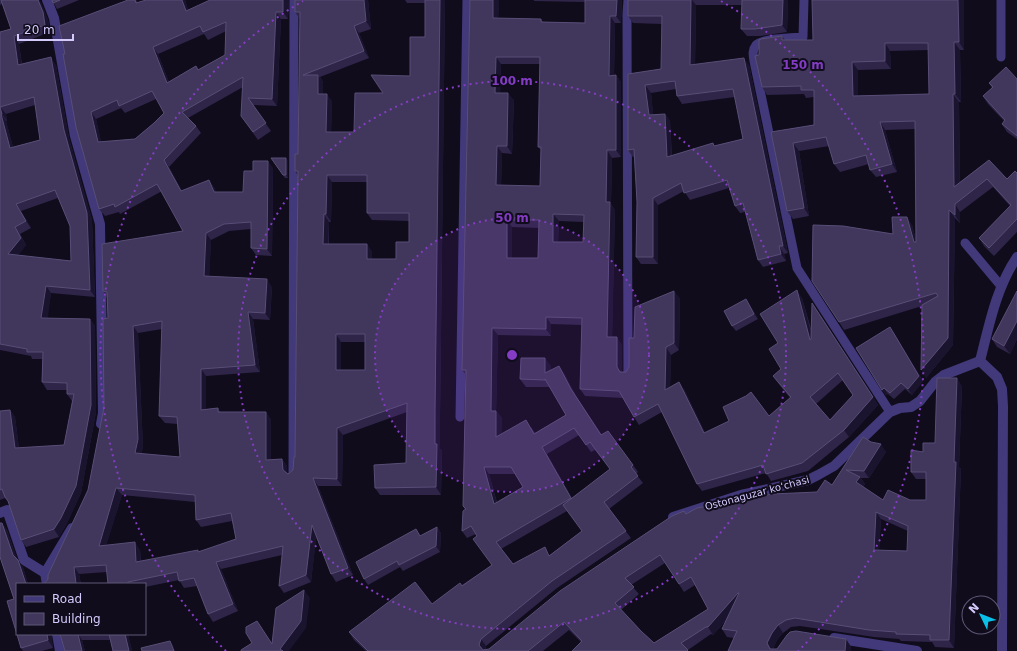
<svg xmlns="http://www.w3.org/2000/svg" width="1017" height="651" font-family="'DejaVu Sans',sans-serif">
<rect width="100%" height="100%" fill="#100c1c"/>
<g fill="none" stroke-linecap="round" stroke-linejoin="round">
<path stroke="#413979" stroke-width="9" d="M628,0L627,14L628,374
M804,0L803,37C793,38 762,38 756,45C752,50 753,55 754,61L797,268L890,412
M1001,0V57
M965,243L1001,286
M460,417L467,0
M293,475L294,0"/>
<path stroke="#413979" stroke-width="10" d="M47,0L54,18L75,136L100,224L103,413L101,424
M980,361C989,326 996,288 1017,257
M0,513L7,510L24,560L45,573
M673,517L741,495L808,480L818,475L834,466L890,412L900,408L911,407L920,401L935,382L944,375L980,361L997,377L1002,389L1003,406L1002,651
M47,584L45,573L72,528
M57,634L60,651
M834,638L917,651"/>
</g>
<path fill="#2f2549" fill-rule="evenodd" d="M0,0H39L41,3L48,20L50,32L19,44L22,64L56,65L69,138L92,220L95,297L51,293L47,318L90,319L95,326L96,412L81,493L66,525L59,537L26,547L21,540L9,503L5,498L0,500V411L10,410L15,417L19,448L64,445L72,401L67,394V390H47L42,382V359H32L31,356L0,350V32L11,29L2,4L0,5ZM35,105L40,140L13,147L6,121H7L6,114ZM58,198L70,226L71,261L18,255L26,245L20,234L31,228L21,211Z
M52,0H79L57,9Z
M128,0H136L138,3L185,0L188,10L289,0L288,19H281L277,106L253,105L271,131L258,140L241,116L243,87L188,118L196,126L201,133L169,167L182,191L214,187L216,192H243L253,171L273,168L272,256L256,255L251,248V229L229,231L211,240L209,277L272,287L270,320L253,319L260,372L206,376V409L218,408L220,412L271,419V460L282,459L287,466V473L288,474L293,470L295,457L298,176L295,171L298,154L300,19L295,12L368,0L371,29L359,33L369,58L320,77L323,82V94L332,101L331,132H354L383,93L410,76L425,37V3H407L405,0H445L440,418V449L442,451L441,495H380L375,488L406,463L407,412L343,435L342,486H318L353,575L336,582L331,574L316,537L311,582L284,593L279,586L282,555L221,569L238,611L213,622L208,614L197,586L184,588L179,580L145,587V584H108L107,572L79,574L81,584H44L48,579L88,490L104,407L108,318L107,298L103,291L183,231L162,191L120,214L119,212L105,216L99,209L65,54ZM226,31L225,55L199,69L169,82L158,54L204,34L208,40ZM156,99L164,113L154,123L135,139L101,142L96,119L121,108L125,113ZM332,182H367V213L372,220L409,221V242L396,259H372V251L329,244V222H331ZM162,329L159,416L165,423L178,424L180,457L141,454L143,447L138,333ZM341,342H365V370H341ZM122,495L195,502L196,520L201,527L232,521L236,539L199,552L141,561L140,550L106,545Z
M499,0L498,18L541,19L543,22L585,23V2L534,1V0H622L621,23H615L614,75H616L621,82V157L612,158L611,204L615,210L612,337L622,345V372H626L629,367L634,338L680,298L679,350L671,355L670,387L684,389L705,433L769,416L790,398L778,383L773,376L781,369L778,343L802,298L812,332V303L878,405L849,437L808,471L771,481L766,473L702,491L697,484L662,412L639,425L634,417L623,398L585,396L580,389L582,325L551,324V336L498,335L496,411L502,418L501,434L531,427L535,433L566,415L550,387H526L520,379L551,366L550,370L564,373L576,396L602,435L633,465L638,472L636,474L643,483L609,509L631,538L557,588L486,646L485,650L489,649L686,514L817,492L832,485L863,437L886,452L869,478H861L865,484L863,487L883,500H926V479H916L911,472L923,452L935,443L962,386L959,467L961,469L954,648L935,647L932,642L901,641L899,639L874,637L800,626L791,627L783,633L777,640L773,649H777L846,639L851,647V651H728L734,638L727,637L722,629L728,618L713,635L711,634L688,650L581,642L569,630L543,651H366L354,640L349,632L432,604L462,585L492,565L476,534L467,538L462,531L465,510L463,506L466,375L462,370ZM501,64H540L538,147L541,150L540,186H501L502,153L512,154L514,100L500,93ZM559,221L584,222L583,242H558ZM512,227L539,228L538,258H512ZM843,380L853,395L830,420L816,404ZM579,435L591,452L595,450L610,469L572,498L547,454ZM489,474H516L523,487L497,502ZM567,511L582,531L550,555L513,564L501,549ZM881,519L908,531L907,551L879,550ZM665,563L684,592L695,585L708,609L654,643L641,631L621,610L639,594L631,585Z
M628,0H788L787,32L760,36H747L741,29L742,5H696L695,64L749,65L788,253L784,254L786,261L763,267L758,260L745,212L740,213L735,206L729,188L690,200L684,191L658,205V264H641L636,257L637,202L634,157H633L628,150V74L661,69L662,24L633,23L628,16ZM676,89L677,96L682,104L735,97L743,139L672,156L670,121L665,114L653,115L651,93Z
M964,0V50H960L961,102H959L960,182L989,160L1007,179L1017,173V232L994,256L984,246L979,238L1010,206L993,187L960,212V223L955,218L953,345L926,378L922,306L844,330L839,322L893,234L912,225L916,240L915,129L885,130L897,172L876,177L870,170L869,164L840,172L834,164L829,146L799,151L809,216L793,219L787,211L771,132L814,125V97L806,98L804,94L767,95L762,87L759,55L782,36L785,40H813ZM929,50V94L858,96V70L891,69L890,51Z
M1017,79V139L1007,132L1002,124L1004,121L988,104L983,96L992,88L989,83Z
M271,158L288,161V178H285Z
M1017,291V339L1010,354L997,347L992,339Z
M750,305L758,319L736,331L732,326Z
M894,333L923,381L912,395L905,389L894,399L888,394L886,395L882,390Z
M0,523H2L7,530L17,559L23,567L28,584H17V634H51L53,648L42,651H23L21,648L7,601L14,599L0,557Z
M437,527L441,533L440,552L403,571L400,567L368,585L364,579L421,536Z
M60,634H128L132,651H113L110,640H82L85,651H65Z"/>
<path fill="#1b142f" d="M38,0H39L41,3L48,20L50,32L45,25Z
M182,0H185L191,18L186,11Z
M283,0H289L288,19L283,12Z
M364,0H368L371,29L366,21Z
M440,0H445L440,418V449L442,451L441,495L436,487L435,444Z
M493,0H499L498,25L493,18Z
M617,0H622L621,23L616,16Z
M691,0H692L696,5L695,72L690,65Z
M783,0H788L787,32L782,25Z
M958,0H964V50L959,42Z
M276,12L281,19L277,106L272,99Z
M610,16L615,23L614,83L609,76Z
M354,26L359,33L369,58L364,51Z
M14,36L19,44L23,73L18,65Z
M954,42L960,50L961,102L955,94Z
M885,43L890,51L891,69L885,61Z
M153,47L158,54L172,90L167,83Z
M51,57L56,65L69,138L92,220L95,297L90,290L64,130Z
M496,57L501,64L500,100L495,93Z
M744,58L749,65L788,253L783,246Z
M852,62L858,70V103L853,96Z
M318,75L323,82V101L318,94Z
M616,75L621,82V157L616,150Z
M645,85L651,93L654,122L649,115Z
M508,93L514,100L512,154L507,146Z
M327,94L332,101L331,139L326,132Z
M953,94L959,102L960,194L954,187Z
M0,107L6,114L7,121L2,114Z
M91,112L96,119L103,150L98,142Z
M1,114L6,121L15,155L10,148Z
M665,114L670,121L672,165L667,157Z
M880,122L885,130L897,172L892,164Z
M793,143L799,151L809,216L804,208Z
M497,146L502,153L501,193L496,185Z
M607,150L612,158L611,204L615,210L612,344L607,337L606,202Z
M286,158L288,161V178L286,175Z
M164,160L169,167L186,198L181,191Z
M268,161L273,168L272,256L267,249Z
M327,175L332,182L331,222L326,214Z
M209,180L214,187L219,200L214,192Z
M653,198L658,205V264L653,257Z
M16,204L21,211L31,228L26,221Z
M955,204L960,212V223L955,215Z
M949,210L955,218L953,345L926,378L921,370L948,338Z
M324,214L329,222L328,251L323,244Z
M553,214L559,221L558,249L553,242Z
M907,217L912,225L919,250L914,242Z
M507,220L512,227V265L507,258Z
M15,227L26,245L13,262L8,254Z
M206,233L211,240L209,284L204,276Z
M367,244L372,251V266L367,259Z
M779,246L784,254L786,261L781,254Z
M267,279L272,287L270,320L265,313Z
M46,286L51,293L47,325L41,318Z
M797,290L802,298L815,347L810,340Z
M674,291L680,298L679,350L674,343Z
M746,299L750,305L758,319L754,314Z
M812,303L878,405L849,437L844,430L873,397Z
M248,312L253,319L260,372L255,365Z
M546,317L551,324V336L546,329Z
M90,319L95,326L96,412L81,493L66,525L59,537L54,529Z
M1017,321V339L1010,354L1004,346Z
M133,326L138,333L143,447L140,461L135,453Z
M890,327L923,381L912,395L908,389Z
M492,328L498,335L496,418L491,411Z
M336,334L341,342V377L336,370Z
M617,337L622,345V374L625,379L617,367Z
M666,347L671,355L670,397L665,390Z
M545,358L551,366L550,381L545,373Z
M559,366L564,373L576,396L571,389Z
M201,369L206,376V417L201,410Z
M957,378L962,386L959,467L961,469L954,648L949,640L954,462Z
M679,382L684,389L709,440L704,433Z
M884,388L888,394L886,395L882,390Z
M10,410L15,417L20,456L15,448Z
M496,411L502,418L501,445L496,437Z
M266,412L271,419V467L266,460Z
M337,428L343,435L342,486L337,479Z
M881,444L886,452L869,478L864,471Z
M542,447L547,454L576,505L571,498Z
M282,459L287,466L288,478L283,470Z
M484,467L489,474L499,511L494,504Z
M860,477L865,484L862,490L856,482Z
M313,478L318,486L353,575L348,568Z
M116,488L122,495L104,553L99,546Z
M876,512L881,519L879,557L874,550Z
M2,523L7,530L18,562L13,555Z
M312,525L317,532L311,582L306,575Z
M437,527L441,533L440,552L436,546Z
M135,542L140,550L141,569L136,562Z
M18,560L23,567L28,584H26Z
M216,562L221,569L238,611L233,604Z
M74,567L79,574L81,584H76Z
M304,590L310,598L306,628L289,651H282L280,649Z
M738,593L743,600L713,635L708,627Z
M778,625L783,633L777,640L773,651H772L767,643L772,633Z
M47,634H51L53,648L48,640Z
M78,634L82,640L85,651H82Z
M125,634H128L132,651H129Z
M481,639L486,646L484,651L479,645Z
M846,639L851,647V651H845Z
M170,641L173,645L175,651H174Z"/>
<path fill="#41375d" stroke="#584e76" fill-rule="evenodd" d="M1,0H38L43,12L45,25L14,36L18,65L51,57L64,130L87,213L90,290L46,286L41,318L90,319L91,405L76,486L61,518L54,529L21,540L8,501L5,497L2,489L0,490V411L10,410L15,448L64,445L74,394H67V383L42,382L43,352H27V349L0,344V32L11,29ZM34,97L40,140L10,148L1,114H2L0,107ZM55,190L70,226L71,261L8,254L21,238L15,227L26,221L16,204Z
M52,0H60L53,3Z
M128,0H135L136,3L146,0H182L186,11L210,0H283V12H276L272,99L248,98L266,123L253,132L241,116L243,77L182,112L196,126L164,160L181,191L209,180L214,192H243L244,171H253V161H268L267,249L251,248V222L224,224L206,233L204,276L267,279L265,313L248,312L255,365L201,369V410L218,408V412H266V460L282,459L283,470L288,474L293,470L294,457H295L298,171H295V154H298L300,12H295V0H364L366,21L354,26L364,51L303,75H318V94H327L326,132H354L355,93H383L371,75L410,76V37H425V0H440L435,411V444H437L436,487L375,488L374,465L406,463L407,403L337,428V479L313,478L348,568L331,574L312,525L306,575L279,586L283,546L216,562L233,604L208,614L194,578L179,581L177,572L128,582V584H108L106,565L74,567L76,584H44L48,579V575L88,490L104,407L103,319L108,318L107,292L103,291L102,244L183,231L157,184L115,207L114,204L99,209L76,127L63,54H65L59,26ZM226,22L225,55L198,70L196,66L167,83L153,47L200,26L203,32ZM152,91L164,113L154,123L135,139L98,142L91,112L117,100L119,106ZM327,175H367V213H409V242H396V259H367V244H323L324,214H326ZM162,321L159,416L177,417L180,457L135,453L138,439L133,326ZM336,334H365V370H336ZM116,488L195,495L196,520L231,513L236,539L198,552V550L136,562L135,542L99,546Z
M470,0H493V18L541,19V22L585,23V0H617L616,16H610L609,76L616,75V150H607L606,202H610L607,337H617V367L620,372H626L629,367V338H634L635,307L674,291V343L666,347L665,390L679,382L704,433L729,421L723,407L746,396L751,392L769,416L791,397L773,376L781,369L769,349L778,343L760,314L797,290L810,340L811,339L812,303L873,397L844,430L802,463L766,474L763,465L697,484L658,404L634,417L619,391L580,389L582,318L546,317V329L492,328L491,411H496V437L526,420L534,434L566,415L545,379V380L520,379L521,358H545V373L559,366L571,389L601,435L608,431L633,465L631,467L638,476L604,502L626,531L552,581L481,639L479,645L483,650L489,649L560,591L672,516L684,511L686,514L697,508L772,494L817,492L825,480L832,485L863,437L871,442L881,444L864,471L846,470L860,477L856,482L883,500L888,490L910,500H926V472H911V450L923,452V443H935L937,378H957L954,462H956L949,640H930V635L896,634V632L869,630L795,618L786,620L778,625L772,633L767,643L770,649H777L787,635L790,632L796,631L846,639L845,651H728L737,631L722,629L739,593H738L708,627H706L681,643L688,650L687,651H572L582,641L564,622L528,651H368L349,632L415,582L432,604L460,583L462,586L492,565L473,539L477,536L471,526L462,531L463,511L466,509L463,506L466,370H462ZM496,57H540L538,147H541L540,186L496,185L497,146H507L508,93H495ZM553,214L584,215L583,242H553ZM507,220H539L538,258H507ZM838,373L853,395L830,420L810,397ZM574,428L586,445L590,442L610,469L563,505L582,531L549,556L545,547L513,564L496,542L571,498L542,447ZM484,467H511L523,487L494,504ZM876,512L908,526L907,551L874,550ZM660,555L679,584L691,577L708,609L654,643L641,631L615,603L634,587L625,578Z
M628,0H691L690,65L744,58L783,246H779L781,254L758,260L743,203L735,206L727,180L684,193L681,183L653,198V257H636L637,202L634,149L628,150V74L661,69L662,16H628ZM675,81L677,96L733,89L743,139L714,146L713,143L667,157L665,114L649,115L645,85Z
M742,0H783L782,25L755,29H741Z
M812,0H958L959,42H954L955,94H953L954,187L989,160L1007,179L1015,171L1017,173V219L989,248L979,238L1011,205L987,179L955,204V215L949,210L948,338L921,370L922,305L938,296L936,293L839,322L812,281L813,225L843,226L893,234L892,217H907L914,242H916L915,121L880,122L892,164L870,170L866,155L834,164L826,137L793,143L804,208L787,211L771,132L814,125V90H801V86L762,87L755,56L759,55V40L761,39L782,36V40H813ZM885,43H928L929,94L853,96L852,62L885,61Z
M1006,67L1017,79V136L1002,124L1005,120L983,96L993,87L989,83Z
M271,158H286V175H283Z
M1017,291V321L1004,346L992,339Z
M746,299L754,314L732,326L724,311Z
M890,327L919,376L908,389L901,383L890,393L884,388L882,390L856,348Z
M0,523H2L13,555L18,560L26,584H17V634H47L48,640L21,648L7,601L14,599L0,557Z
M437,527L436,546L399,565L397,561L364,579L356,562L416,529L420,536Z
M304,590L301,621L280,649L283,651H241V650L252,643L246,633V627L257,621L272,644L276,608Z
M60,634H78L82,651H65Z
M109,634H125L129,651H113Z
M170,641L174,651H142L141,648Z"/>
<circle cx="512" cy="355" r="137" fill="#843cc5" fill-opacity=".12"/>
<g fill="none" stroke="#843cc5" stroke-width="2" stroke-dasharray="2 4">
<circle cx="512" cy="355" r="137"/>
<circle cx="512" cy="355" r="274"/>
<path d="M226 651A411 411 0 0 1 303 1M721 1A411 411 0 0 1 798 651"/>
</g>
<g text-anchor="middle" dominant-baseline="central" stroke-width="4" stroke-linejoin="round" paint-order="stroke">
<g font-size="10" fill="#d4cafc" stroke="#100c1c">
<text transform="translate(757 493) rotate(-15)">Ostonaguzar koʻchasi</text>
</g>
</g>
<circle cx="512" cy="355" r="6" fill="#843cc5" stroke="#100c1c" stroke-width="2"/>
<g font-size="12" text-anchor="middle" font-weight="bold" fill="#843cc5" stroke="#100c1c" stroke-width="4" stroke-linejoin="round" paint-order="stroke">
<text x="803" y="69">150 m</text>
<text x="512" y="85">100 m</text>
<text x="512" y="222">50 m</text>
</g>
<rect x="16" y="583" width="130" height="52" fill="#100c1c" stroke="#5e5876"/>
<rect x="24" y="596" width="20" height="6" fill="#413979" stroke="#5e5876"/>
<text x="52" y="603" font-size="12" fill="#d4cafc">Road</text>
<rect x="24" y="613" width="20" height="12" fill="#41375d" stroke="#5e5876"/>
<text x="52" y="623" font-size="12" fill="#d4cafc">Building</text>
<g transform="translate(981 615) rotate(313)"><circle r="19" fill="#100c1c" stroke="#5e5876"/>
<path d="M0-3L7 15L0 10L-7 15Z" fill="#0bc0e8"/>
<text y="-6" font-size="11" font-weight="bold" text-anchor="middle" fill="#d4cafc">N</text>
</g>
<path d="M18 34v6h55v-6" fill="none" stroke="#d4cafc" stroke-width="2"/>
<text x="24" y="34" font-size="12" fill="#d4cafc" stroke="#100c1c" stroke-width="3" paint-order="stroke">20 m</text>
</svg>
